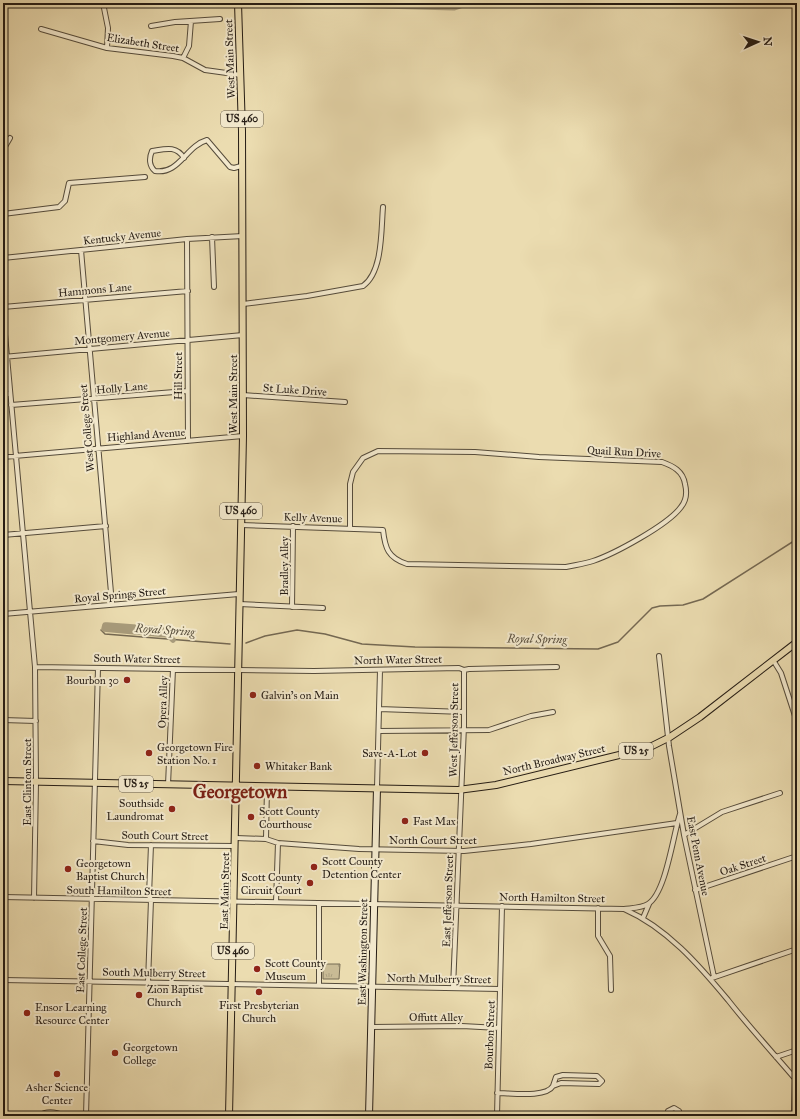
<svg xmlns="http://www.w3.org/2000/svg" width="800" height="1119" font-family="'IM FELL Great Primer',serif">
<defs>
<pattern id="grass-tufts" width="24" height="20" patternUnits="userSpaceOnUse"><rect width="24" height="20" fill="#c9bb95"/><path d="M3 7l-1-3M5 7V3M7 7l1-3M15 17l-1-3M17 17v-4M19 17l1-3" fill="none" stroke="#aca080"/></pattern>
</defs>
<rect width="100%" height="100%" fill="#ebdcb0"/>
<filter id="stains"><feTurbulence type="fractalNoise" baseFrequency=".005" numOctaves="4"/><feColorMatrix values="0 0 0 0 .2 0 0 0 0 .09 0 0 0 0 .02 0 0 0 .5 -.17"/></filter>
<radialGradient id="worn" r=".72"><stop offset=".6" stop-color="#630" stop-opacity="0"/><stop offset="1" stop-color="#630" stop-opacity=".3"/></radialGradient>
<path fill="url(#grass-tufts)" stroke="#776c54" d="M323,964H340L339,979H323Z"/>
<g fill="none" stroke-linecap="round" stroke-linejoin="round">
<path stroke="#746852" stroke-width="1.5" d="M101,630L105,634L230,644
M246,643L265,636L297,630L325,634L362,644L415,647L598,649L618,642L652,608L660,606L683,605L703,599L797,539"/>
<path stroke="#a89b7b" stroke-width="5.5" d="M172,630L107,625H105L104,629L168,635L173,640"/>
<path stroke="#a89b7b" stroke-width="9" d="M343,3L454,6L463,3"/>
<defs>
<path id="street" d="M103,3L108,28L107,48
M151,26L175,22L220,19
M41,29L107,48L173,56L183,58L205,70L241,75
M183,58L189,46L191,21
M3,150L10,138
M184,158C176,145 165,149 152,151C149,158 149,166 155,171C179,175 186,146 207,140L230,167L234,168L241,166
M3,214L59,207L65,201L69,183L145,177
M212,237L214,287
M187,239L188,441
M81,250L112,604
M3,258L187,239L243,236
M243,304L307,296L363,286C383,272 381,230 383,207
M3,307L188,291
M3,312L35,667L36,782L34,898
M3,357L243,335
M3,394H10
M243,395L345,402
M11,405L187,391
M3,457L243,436
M241,525L383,530C385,548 388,558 407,564L566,567C575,565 584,564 593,561C614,554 668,525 681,507C686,501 687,492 685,484C683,471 673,466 662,462L539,457L475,452L378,451L363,458L353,472L350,484V528
M3,535L106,526
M239,604L323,608
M292,607L293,526
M3,614L239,594
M659,656L669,746L684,835L714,977
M773,660L781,673L797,722
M35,667L314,671L459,668L464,670L469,669L557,667
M379,709L464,712
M3,720L36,721
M379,731L489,730L531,716L553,712
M168,785L173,669
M377,788L380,670
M684,835L722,812L780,793
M236,838L266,839L278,843L359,849L464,851L531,844L677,823
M266,839L267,786
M93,841L128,845L235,846
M695,890L797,856
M3,897L624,909C667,928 698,964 728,1000C750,1028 774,1054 797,1081
M276,902L278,843
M319,903V985
M598,908V936L610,956L611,990
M624,909C631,908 642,908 648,904C666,893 673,835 680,814
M643,918L649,904
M712,978L797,949
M3,980L500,989
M148,982L151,900L149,895L151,845
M453,988L464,726V670
M372,1027L462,1026L499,1028
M776,1057L797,1050
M563,1075L597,1076L602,1081L599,1084L561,1083L553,1086L556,1077Z
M497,1093C511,1093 546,1098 553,1086
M39,1116C47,1110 56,1112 65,1116
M86,1116L98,668
M497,1116L502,906
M667,1116L668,1111L674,1108L679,1111L680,1116
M794,1116L795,1079"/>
<path id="secondary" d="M369,1116L377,788"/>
<path id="primary" d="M3,781L458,790L496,785L648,748L670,737L700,717L797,642
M229,1116L243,436L242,131L238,3"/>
</defs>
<use href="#street" stroke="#564c3b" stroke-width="6"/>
<use href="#secondary" stroke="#251c14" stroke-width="8"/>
<use href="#primary" stroke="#251c14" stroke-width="8"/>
<use href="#street" stroke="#f2e8cc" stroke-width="4"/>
<use href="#secondary" stroke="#f2e8cc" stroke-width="6"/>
<use href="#primary" stroke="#ebdcb0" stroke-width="6"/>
</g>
<g fill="#8f2418" stroke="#f2e8cc" stroke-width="1.5">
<circle cx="127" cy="680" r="4"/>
<circle cx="253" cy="695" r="4"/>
<circle cx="149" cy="753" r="4"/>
<circle cx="425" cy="753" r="4"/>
<circle cx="257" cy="766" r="4"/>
<circle cx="172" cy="809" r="4"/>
<circle cx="251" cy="817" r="4"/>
<circle cx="405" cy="821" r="4"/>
<circle cx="314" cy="867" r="4"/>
<circle cx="68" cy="869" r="4"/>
<circle cx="310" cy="883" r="4"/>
<circle cx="257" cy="969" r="4"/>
<circle cx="259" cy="992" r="4"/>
<circle cx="139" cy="995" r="4"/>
<circle cx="27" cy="1013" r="4"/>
<circle cx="115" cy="1053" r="4"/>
<circle cx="57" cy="1074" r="4"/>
</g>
<g text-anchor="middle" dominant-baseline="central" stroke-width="4" stroke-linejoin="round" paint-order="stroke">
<g fill="#f2e8cc" stroke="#62594b" stroke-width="1">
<rect x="221" y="111" width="42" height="16" rx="3"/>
<rect x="220" y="503" width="42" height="16" rx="3"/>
<rect x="619" y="743" width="34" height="16" rx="3"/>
<rect x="119" y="776" width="34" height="16" rx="3"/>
<rect x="212" y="943" width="42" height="16" rx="3"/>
</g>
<g font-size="10" font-weight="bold" fill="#251c14">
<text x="242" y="119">US 460</text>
<text x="241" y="511">US 460</text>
<text x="636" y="751">US 25</text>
<text x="136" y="784">US 25</text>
<text x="233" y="951">US 460</text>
</g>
<g font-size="11" fill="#251c14" stroke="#f2e8cc">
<text transform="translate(143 43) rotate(9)">Elizabeth Street</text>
<text transform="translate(230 59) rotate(-92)">West Main Street</text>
<text transform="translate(122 237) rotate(-6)">Kentucky Avenue</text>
<text transform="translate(95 290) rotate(-5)">Hammons Lane</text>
<text transform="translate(122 337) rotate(-5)">Montgomery Avenue</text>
<text transform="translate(178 376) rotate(-90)">Hill Street</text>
<text transform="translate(122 388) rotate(-5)">Holly Lane</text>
<text transform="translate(295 390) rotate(4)">St Luke Drive</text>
<text transform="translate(233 394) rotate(-90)">West Main Street</text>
<text transform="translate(87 428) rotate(-95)">West College Street</text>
<text transform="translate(146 435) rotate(-4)">Highland Avenue</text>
<text transform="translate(624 452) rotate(3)">Quail Run Drive</text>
<text transform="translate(313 518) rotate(2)">Kelly Avenue</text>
<text transform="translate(284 566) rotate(-90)">Bradley Alley</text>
<text transform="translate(120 595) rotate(-5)">Royal Springs Street</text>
<text transform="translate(137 659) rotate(1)">South Water Street</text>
<text transform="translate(398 660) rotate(-1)">North Water Street</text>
<text transform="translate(163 702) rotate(-88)">Opera Alley</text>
<text transform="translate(454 730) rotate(-89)">West Jefferson Street</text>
<text transform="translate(554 760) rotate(-13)">North Broadway Street</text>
<text transform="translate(27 782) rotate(-90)">East Clinton Street</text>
<text transform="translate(165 836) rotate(1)">South Court Street</text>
<text x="433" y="840">North Court Street</text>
<text transform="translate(698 856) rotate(79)">East Penn Avenue</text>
<text transform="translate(743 865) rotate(-18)">Oak Street</text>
<text transform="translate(119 891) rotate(1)">South Hamilton Street</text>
<text transform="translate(225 891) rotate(-89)">East Main Street</text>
<text transform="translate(552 898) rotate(1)">North Hamilton Street</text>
<text transform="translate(448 901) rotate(-88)">East Jefferson Street</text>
<text transform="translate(82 950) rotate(-88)">East College Street</text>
<text transform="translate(363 952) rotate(-89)">East Washington Street</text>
<text transform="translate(154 973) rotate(1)">South Mulberry Street</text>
<text transform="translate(439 979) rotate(1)">North Mulberry Street</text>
<text x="436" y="1017">Offutt Alley</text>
<text transform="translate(490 1035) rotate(-88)">Bourbon Street</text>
</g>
<g font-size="11" fill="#251c14" stroke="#f2e8cc" text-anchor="start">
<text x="119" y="680" text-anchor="end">Bourbon 30</text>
<text x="261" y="695">Galvin's on Main</text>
<text x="157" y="747">Georgetown Fire<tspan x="157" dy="13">Station No. 1</tspan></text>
<text x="417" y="753" text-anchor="end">Save-A-Lot</text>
<text x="265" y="766">Whitaker Bank</text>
<text x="164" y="803" text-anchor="end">Southside<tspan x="164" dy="13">Laundromat</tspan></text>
<text x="259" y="811">Scott County<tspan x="259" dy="13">Courthouse</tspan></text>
<text x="413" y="821">Fast Max</text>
<text x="322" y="861">Scott County<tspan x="322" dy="13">Detention Center</tspan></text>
<text x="76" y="863">Georgetown<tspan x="76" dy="13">Baptist Church</tspan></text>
<text x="302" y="877" text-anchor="end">Scott County<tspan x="302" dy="13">Circuit Court</tspan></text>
<text x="265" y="963">Scott County<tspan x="265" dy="13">Museum</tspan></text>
<text x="147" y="989">Zion Baptist<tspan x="147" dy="13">Church</tspan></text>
<text x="259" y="1005" text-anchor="middle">First Presbyterian<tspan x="259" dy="13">Church</tspan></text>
<text x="35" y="1007">Ensor Learning<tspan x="35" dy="13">Resource Center</tspan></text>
<text x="123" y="1047">Georgetown<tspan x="123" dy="13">College</tspan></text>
<text x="57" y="1087" text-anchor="middle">Asher Science<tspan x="57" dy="13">Center</tspan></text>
</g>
<g font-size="12" font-style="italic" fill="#594f3d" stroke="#f2e8cc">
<text transform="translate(165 630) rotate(4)">Royal Spring</text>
<text transform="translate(537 639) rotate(1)">Royal Spring</text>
</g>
<g font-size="19" font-weight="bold" fill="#7a1f14" stroke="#f2e8cc">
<text x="240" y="791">Georgetown</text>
</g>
</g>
<rect width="800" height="1119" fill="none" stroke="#ebdcb0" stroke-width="16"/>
<rect x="4" y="4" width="792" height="1111" fill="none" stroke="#251c14" stroke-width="2"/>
<rect x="8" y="8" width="784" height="1103" fill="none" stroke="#251c14"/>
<g transform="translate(758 42) rotate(87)" stroke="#f2e8cc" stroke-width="3" paint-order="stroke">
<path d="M0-3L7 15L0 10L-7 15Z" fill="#251c14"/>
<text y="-6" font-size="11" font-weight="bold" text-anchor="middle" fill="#251c14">N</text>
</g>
<rect width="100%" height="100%" filter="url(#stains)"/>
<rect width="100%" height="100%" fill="url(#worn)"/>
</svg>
